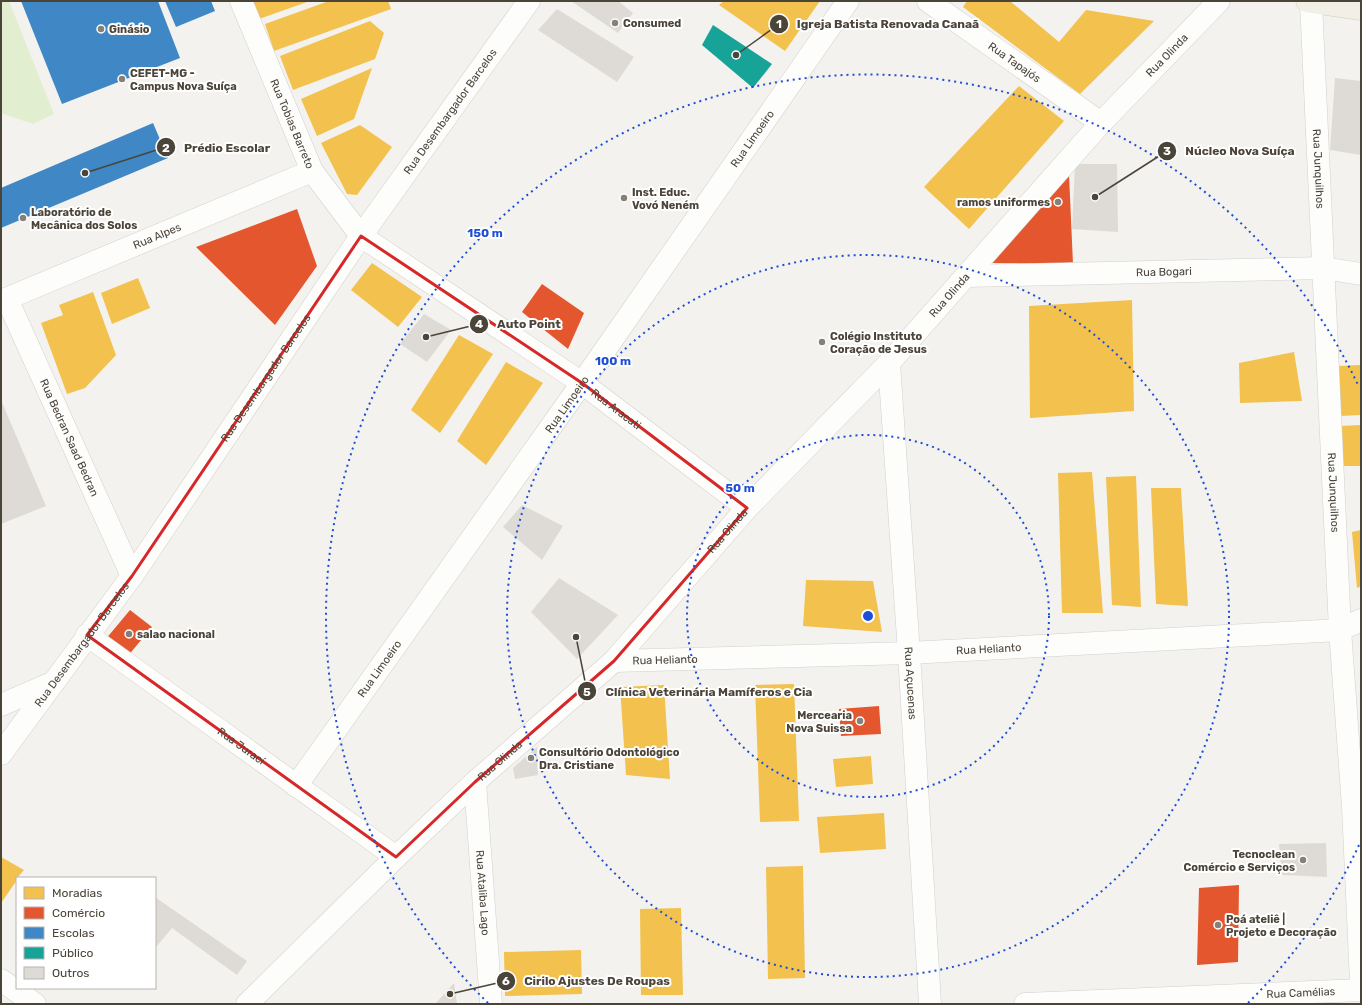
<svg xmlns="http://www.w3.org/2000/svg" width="1362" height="1005" font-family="Rubik,sans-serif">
<rect width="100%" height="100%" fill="#f4f2ee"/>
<path fill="#e1eecf" d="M1,1H9L54,114L33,124L1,113Z"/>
<path fill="#f2c14e" d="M253,1H310L259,19Z
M329,1H388L391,9L274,51L265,24Z
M724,1H820L785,51L719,5Z
M967,1H1010L1059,42L1086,10L1154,21L1080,94L963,7Z
M370,21L384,33L375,59L293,90L280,56Z
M372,68L354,119L317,136L301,99Z
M1019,86L1064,121L969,229L924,187Z
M360,125L392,147L357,195L347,194L321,143Z
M372,263L422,297L398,327L351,290Z
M138,278L150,308L112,324L101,293Z
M93,292L116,355L85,388L67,394L41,323L63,315L59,305Z
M1132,300L1134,411L1030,418L1029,306Z
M459,335L493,354L440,433L411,410Z
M1294,352L1302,401L1240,403L1239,363Z
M506,362L543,383L486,465L457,441Z
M1361,365V415L1339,416L1337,366Z
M1361,425V466H1342L1340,426Z
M1092,472L1103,613H1062L1058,473Z
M1136,476L1141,607L1112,605L1106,477Z
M1151,488H1181L1188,606L1156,604Z
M1361,530V586L1357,588L1352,532Z
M806,580L873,581L882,632L803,626Z
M794,684L799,821L760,822L755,685Z
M664,685L670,779L626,775L620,687Z
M871,756L873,784L836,787L833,759Z
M884,813L886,849L820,853L817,817Z
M1,857L24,870L17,878V880L1,903Z
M803,866L805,978L768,979L766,867Z
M681,908L683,995H641L640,909Z
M581,950L582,994L505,996L504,952Z"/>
<path fill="#e4572e" d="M1069,174L1073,264L990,263Z
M297,209L317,266L275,325L196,247Z
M542,284L584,313L568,349L522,312Z
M130,610L152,627L127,657L105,640Z
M879,706L881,734L841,736L839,709Z
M1239,885L1238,962L1197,965L1199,888Z"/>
<path fill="#3f88c5" d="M21,1H158L180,58L62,104Z
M165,1H211L215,11L176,27Z
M153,123L168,158L1,228V188Z"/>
<path fill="#17a398" d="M713,25L772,64L753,88L702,45Z"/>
<path fill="#dedbd6" d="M571,1H618L633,13L618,33Z
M557,9L634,57L617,82L538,30Z
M1335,78L1361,81V155L1330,150Z
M1075,164H1117L1118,232L1072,229Z
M424,314L451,330L427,362L400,344Z
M1,400L46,506L1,524Z
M522,505L563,526L542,560L503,527Z
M559,578L618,615L577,659L531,612Z
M537,747L538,775L515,779L513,768Z
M1326,843L1327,877L1282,875L1279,844Z
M155,897L247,961L237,975L172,928L157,946L155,944Z
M454,983L457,1004H435Z"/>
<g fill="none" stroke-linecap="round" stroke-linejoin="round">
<defs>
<g id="minor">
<path id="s1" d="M241,1L312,171L361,236L582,383L747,508"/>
<path id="s2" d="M928,1L1101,123"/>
<path id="s3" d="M1311,2L1340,630L1353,807L1361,983"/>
<path id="s4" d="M967,276L1323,268L1361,274"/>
<path id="s5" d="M7,299L132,576"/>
<path id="s6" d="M1,301L312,171"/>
<path id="s7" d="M889,363L909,653L930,1004"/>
<path id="s8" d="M87,635L396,857"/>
<path id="s9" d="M614,661L909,653L1340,630L1361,620"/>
<path d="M1,705L54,682"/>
<path id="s10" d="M1,754L132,576L361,236L529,1"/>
<path id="s11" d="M475,782L491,1004"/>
<path id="s12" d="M296,786L582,383L848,1"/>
<path d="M1,980L35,1004"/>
<path id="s13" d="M247,1004L396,857L475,782L614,661L747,508L889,363L1101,123L1219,1"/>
<path id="s14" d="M1025,1004L1361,990"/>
</g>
<path id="major" d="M1307,1L1361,9"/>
</defs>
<use href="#minor" stroke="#d2d0cb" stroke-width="23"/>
<use href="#major" stroke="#d6cebb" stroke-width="23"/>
<use href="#minor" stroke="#fdfdfc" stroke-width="22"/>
<use href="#major" stroke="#f2efe6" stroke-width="22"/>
</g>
<path fill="none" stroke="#d62828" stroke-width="3" stroke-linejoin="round" d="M361,236L582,383L747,508L614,661L475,782L396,857L87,635L132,576Z"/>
<g fill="none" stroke="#1d4ed8" stroke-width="2" stroke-dasharray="2 4">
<circle cx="868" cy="616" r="181"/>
<circle cx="868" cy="616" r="361"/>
<path d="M1359 845A542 542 0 0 1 1248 1003M488 1003A542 542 0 1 1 1359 387"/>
</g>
<g fill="#868178" stroke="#fff" stroke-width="1.5">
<circle cx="615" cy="23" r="4"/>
<circle cx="101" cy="29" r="4"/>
<circle cx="122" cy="79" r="4"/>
<circle cx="624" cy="198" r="4"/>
<circle cx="1058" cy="202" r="4"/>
<circle cx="23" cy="218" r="4"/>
<circle cx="822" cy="342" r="4"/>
<circle cx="129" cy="634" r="4"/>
<circle cx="860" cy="721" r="4"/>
<circle cx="531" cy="758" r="4"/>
<circle cx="1303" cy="860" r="4"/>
<circle cx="1218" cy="925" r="4"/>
</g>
<g text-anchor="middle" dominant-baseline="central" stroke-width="4" stroke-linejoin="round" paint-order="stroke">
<g font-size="11" font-weight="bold" fill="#4b4439" stroke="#fff" text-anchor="start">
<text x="623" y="23">Consumed</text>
<text x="109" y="29">Ginásio</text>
<text x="130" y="73">CEFET-MG -<tspan x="130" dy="13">Campus Nova Suíça</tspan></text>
<text x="632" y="192">Inst. Educ.<tspan x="632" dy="13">Vovó Neném</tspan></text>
<text x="1050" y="202" text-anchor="end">ramos uniformes</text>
<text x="31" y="212">Laboratório de<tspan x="31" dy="13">Mecânica dos Solos</tspan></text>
<text x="830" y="336">Colégio Instituto<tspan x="830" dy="13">Coração de Jesus</tspan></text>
<text x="137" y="634">salao nacional</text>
<text x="852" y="715" text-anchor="end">Mercearia<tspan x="852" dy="13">Nova Suissa</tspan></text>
<text x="539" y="752">Consultório Odontológico<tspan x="539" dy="13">Dra. Cristiane</tspan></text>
<text x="1295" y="854" text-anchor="end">Tecnoclean<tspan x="1295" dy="13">Comércio e Serviços</tspan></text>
<text x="1226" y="919">Poá ateliê |<tspan x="1226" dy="13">Projeto e Decoração</tspan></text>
</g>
<g font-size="11" fill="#4b4439" stroke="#fff">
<text stroke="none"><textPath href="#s13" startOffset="1323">Rua Olinda</textPath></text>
<text stroke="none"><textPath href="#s2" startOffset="106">Rua Tapajós</textPath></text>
<text stroke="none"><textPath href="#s10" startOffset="784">Rua Desembargador Barcelos</textPath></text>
<text stroke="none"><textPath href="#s1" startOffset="133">Rua Tobias Barreto</textPath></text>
<text stroke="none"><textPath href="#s12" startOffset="792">Rua Limoeiro</textPath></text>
<text stroke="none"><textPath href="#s3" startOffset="167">Rua Junquilhos</textPath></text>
<text stroke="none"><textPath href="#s6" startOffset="169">Rua Alpes</textPath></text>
<text stroke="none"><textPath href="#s4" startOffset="197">Rua Bogari</textPath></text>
<text stroke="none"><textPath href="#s13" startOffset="999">Rua Olinda</textPath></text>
<text stroke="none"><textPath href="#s10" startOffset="460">Rua Desembargador Barcelos</textPath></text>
<text stroke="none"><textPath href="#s12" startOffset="468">Rua Limoeiro</textPath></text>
<text stroke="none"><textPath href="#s1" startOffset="574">Rua Aracati</textPath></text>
<text stroke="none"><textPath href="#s5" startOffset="152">Rua Bedran Saad Bedran</textPath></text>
<text stroke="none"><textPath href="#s3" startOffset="491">Rua Junquilhos</textPath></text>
<text stroke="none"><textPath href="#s13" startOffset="675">Rua Olinda</textPath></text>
<text stroke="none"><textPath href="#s10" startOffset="136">Rua Desembargador Barcelos</textPath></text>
<text stroke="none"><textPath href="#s9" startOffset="375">Rua Helianto</textPath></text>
<text stroke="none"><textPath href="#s9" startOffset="51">Rua Helianto</textPath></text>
<text stroke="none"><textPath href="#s12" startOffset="144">Rua Limoeiro</textPath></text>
<text stroke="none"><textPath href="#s7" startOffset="321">Rua Açucenas</textPath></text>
<text stroke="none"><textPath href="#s8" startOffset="190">Rua Jurací</textPath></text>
<text stroke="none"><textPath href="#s13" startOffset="351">Rua Olinda</textPath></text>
<text stroke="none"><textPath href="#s11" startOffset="111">Rua Ataliba Lago</textPath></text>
<text stroke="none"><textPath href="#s14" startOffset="276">Rua Camélias</textPath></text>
</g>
</g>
<circle cx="868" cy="616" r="6" fill="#1d4ed8" stroke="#fff" stroke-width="2"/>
<g font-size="12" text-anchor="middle" font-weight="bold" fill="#1d4ed8" stroke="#fff" stroke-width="4" stroke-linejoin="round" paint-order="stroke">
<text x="485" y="237">150 m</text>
<text x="613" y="365">100 m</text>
<text x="740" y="492">50 m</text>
</g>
<path fill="none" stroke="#4b4439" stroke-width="1.5" d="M736 55L779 24M85 173L166 147M1095 197L1167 151M426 337L479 324M576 637L587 691M450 994L506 981"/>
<g fill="#4b4439" stroke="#fff" stroke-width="1.5">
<circle cx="736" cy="55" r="4"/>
<circle cx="85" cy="173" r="4"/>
<circle cx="1095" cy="197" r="4"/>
<circle cx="426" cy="337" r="4"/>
<circle cx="576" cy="637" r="4"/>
<circle cx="450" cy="994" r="4"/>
<circle cx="779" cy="24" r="10"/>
<circle cx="166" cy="147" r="10"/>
<circle cx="1167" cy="151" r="10"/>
<circle cx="479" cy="324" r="10"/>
<circle cx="587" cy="691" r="10"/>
<circle cx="506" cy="981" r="10"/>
</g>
<g font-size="12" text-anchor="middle" font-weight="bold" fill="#fff">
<text x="779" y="28">1</text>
<text x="166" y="152">2</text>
<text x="1167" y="155">3</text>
<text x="479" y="328">4</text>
<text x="587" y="696">5</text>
<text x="506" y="985">6</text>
</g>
<g font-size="12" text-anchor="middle" font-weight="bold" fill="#4b4439" stroke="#fff" stroke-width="4" stroke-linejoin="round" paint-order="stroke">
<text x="888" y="28">Igreja Batista Renovada Canaã</text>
<text x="227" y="152">Prédio Escolar</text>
<text x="1240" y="155">Núcleo Nova Suíça</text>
<text x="529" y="328">Auto Point</text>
<text x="709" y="696">Clínica Veterinária Mamíferos e Cia</text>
<text x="597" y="985">Cirilo Ajustes De Roupas</text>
</g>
<rect width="1362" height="1005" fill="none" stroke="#4b4439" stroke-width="4"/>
<rect x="16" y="877" width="140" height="112" fill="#ffffff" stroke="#b7b4b0"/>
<rect x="24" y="887" width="20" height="12" fill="#f2c14e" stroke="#b7b4b0"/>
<text x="52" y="897" font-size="12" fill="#4b4439">Moradias</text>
<rect x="24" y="907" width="20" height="12" fill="#e4572e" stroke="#b7b4b0"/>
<text x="52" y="917" font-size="12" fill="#4b4439">Comércio</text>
<rect x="24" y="927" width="20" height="12" fill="#3f88c5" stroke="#b7b4b0"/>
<text x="52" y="937" font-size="12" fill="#4b4439">Escolas</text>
<rect x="24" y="947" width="20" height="12" fill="#17a398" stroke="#b7b4b0"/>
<text x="52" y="957" font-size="12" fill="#4b4439">Público</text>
<rect x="24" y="967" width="20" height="12" fill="#dedbd6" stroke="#b7b4b0"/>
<text x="52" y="977" font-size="12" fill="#4b4439">Outros</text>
</svg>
